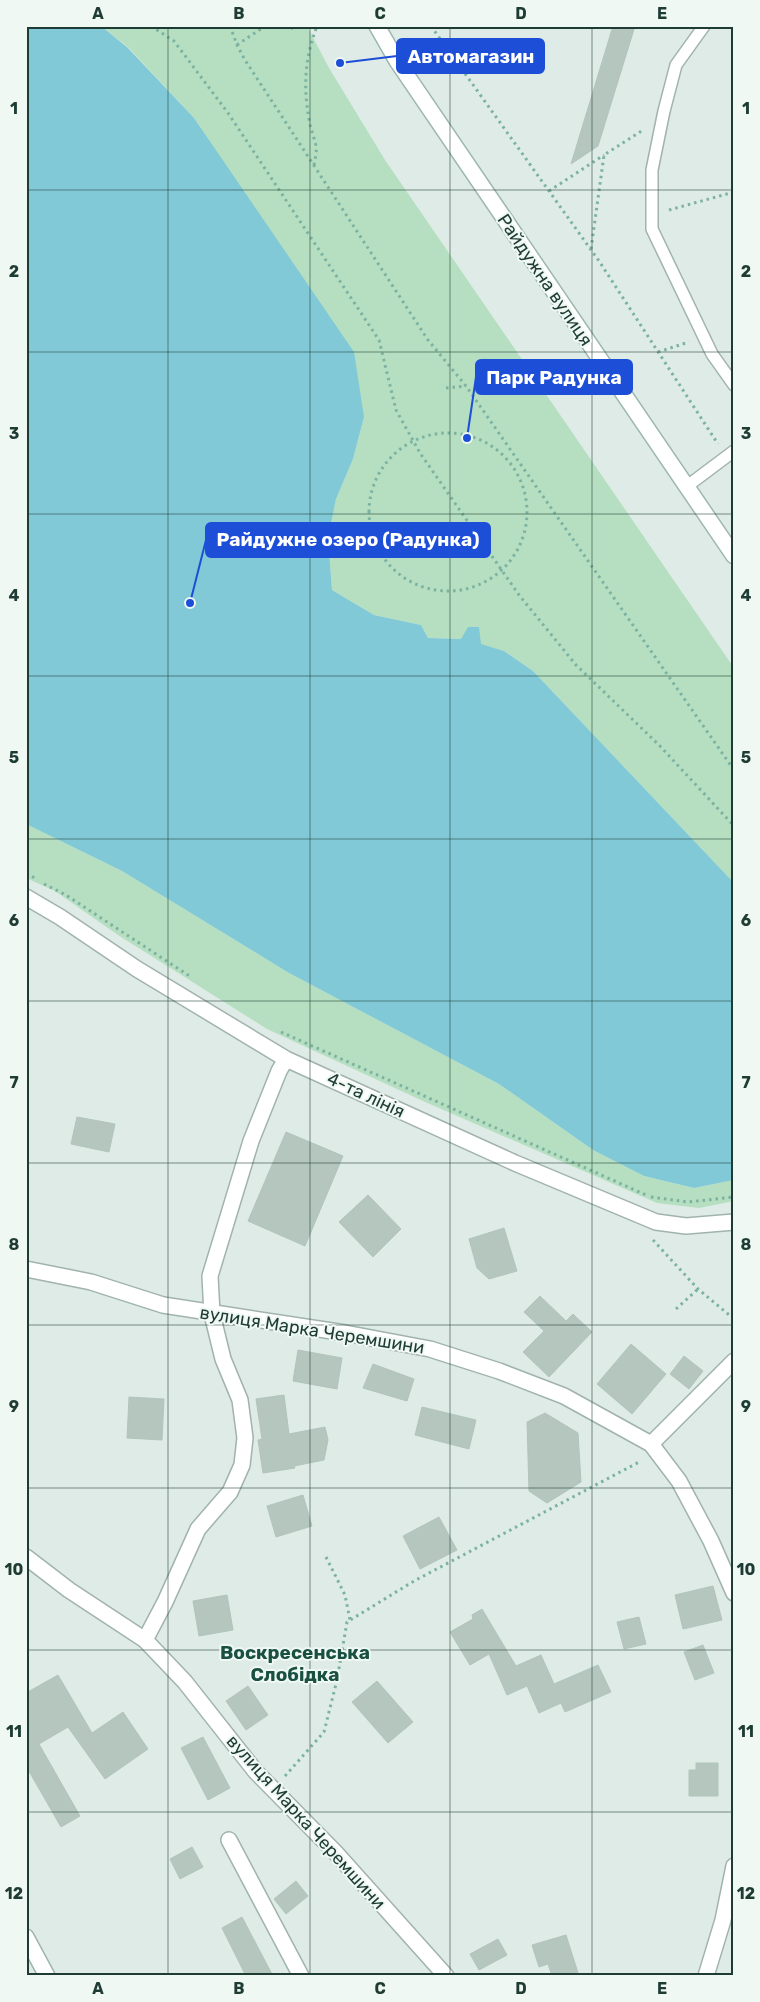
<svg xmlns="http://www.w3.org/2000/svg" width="760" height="2002" font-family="Rubik,sans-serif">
<rect width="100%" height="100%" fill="#deebe6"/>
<path fill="#b5dfc0" d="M101,26H307L329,68L385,160L734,668V883L533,671L504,651L461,639L428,638L421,625L374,615L332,590L328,538L336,499L353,459L364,417L260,217L194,118L129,48Z
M26,824L122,871L289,973L499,1084L593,1150L644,1176L694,1188L734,1180V1201L699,1208L657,1203L423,1101L267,1029L118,935L55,891L26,878Z"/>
<path fill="#81c9d6" d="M26,26H101L128,48L194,118L354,352L364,417L353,459L336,499L328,538L332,590L374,615L421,625L428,638L461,639L468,627H479L481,644L504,651L533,671L734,883V1180L694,1188L644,1176L593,1150L499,1084L289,973L122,871L26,824Z"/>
<path fill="#b4c6be" stroke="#b1c5bd" d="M613,26H635L598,146L571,164Z
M77,1117L115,1124L109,1152L71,1144Z
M286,1132L343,1156L305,1246L248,1221Z
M368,1195L401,1229L373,1257L339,1222Z
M504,1228L517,1271L489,1279L477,1268L469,1239Z
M540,1296L566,1321L573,1314L592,1332L549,1377L523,1352L544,1331L524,1312Z
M631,1344L666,1374L632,1414L597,1384Z
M298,1350L342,1358L337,1389L293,1381Z
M684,1356L703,1371L689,1389L670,1374Z
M373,1364L414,1379L407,1401L363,1388Z
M284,1395L289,1434L325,1427L328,1440L324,1460L294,1466L295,1468L263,1473L258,1440L262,1439L256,1399Z
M129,1397L164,1399L162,1440L127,1438Z
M422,1407L476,1420L469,1449L415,1435Z
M545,1413L578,1433L581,1482L547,1503L529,1491L527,1422Z
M303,1495L312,1526L276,1537L267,1506Z
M439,1517L457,1550L420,1569L403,1536Z
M713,1586L722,1620L683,1629L675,1595Z
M227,1595L233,1630L199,1636L193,1601Z
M482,1609L516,1666L541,1655L554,1684L598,1665L611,1692L565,1712L561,1703L539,1713L527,1686L507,1695L489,1654L470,1665L450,1632L473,1619L472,1615Z
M639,1617L646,1644L624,1649L617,1622Z
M703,1645L714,1673L695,1680L684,1652Z
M58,1675L92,1733L123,1712L148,1749L105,1779L68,1727L39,1744L80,1816L61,1827L26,1766V1693Z
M377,1681L413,1722L388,1743L352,1702Z
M248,1686L268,1715L246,1730L226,1701Z
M203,1737L230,1788L208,1800L181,1748Z
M696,1763H718V1796H689V1770H696Z
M192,1847L203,1867L180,1879L170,1859Z
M296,1881L308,1896L286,1914L274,1899Z
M242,1917L273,1976H246L222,1928Z
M566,1935L579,1976H552L548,1964L539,1967L532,1945Z
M498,1939L507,1955L479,1970L470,1954Z"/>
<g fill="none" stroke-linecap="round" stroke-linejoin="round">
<defs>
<path id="lane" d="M704,26L676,65L664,111L652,170V229L712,354L734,385
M686,487L734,451"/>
<path id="street" d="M26,897L60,917L137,969L286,1059L515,1163L656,1222L686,1226L734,1222
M26,1269L91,1282L163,1305L345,1333L430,1349L499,1371L564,1396L651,1444L679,1481L711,1541L734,1593
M651,1444L734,1361
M26,1557L69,1590L145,1640L185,1682L256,1772L335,1852L446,1976
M145,1640L165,1602L198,1529L230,1492L242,1465L245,1438L240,1400L223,1359L212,1314L210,1276L251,1141L279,1071L286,1059
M229,1840L301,1976
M26,1937L47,1976
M706,1976L723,1920L734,1866"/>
<path id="secondary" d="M377,26L397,61L734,556"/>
</defs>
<use href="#lane" stroke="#a1b3ad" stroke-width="14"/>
<use href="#street" stroke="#a1b3ad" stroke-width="18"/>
<use href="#secondary" stroke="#9cb8ae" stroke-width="18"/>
<path stroke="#7cb2a1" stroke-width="3" stroke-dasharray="2.5 4" stroke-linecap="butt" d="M151,26L174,41L228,113L379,340L396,410L420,453L519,595L576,665L659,745L734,826
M230,26L237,45L245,60L428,340L466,386L734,770
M287,26L289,30L295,26
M431,26L599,261L718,444
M237,45L265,26
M314,165C315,159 317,152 316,146C314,136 310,128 309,119C303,85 305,58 317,26
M549,191L604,155
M669,210L734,192
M591,249L604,155L643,130
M658,352L689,342
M446,388L466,386
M369 512a79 79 0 1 1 158 0a79 79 0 1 1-158 0Z
M26,874L35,878
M44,884L66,895L191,977
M281,1032L646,1195
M651,1197L688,1202L734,1197
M653,1240L698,1289L734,1319
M676,1309L698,1289
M326,1557L345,1595L350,1620
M285,1776L324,1732L337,1680L347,1622L414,1581L641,1461"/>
<use href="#lane" stroke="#fff" stroke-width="11"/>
<use href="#street" stroke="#fff" stroke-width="15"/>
<use href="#secondary" stroke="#fff" stroke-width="15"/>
</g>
<path fill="none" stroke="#1e3c34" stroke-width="1" stroke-opacity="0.55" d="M168,26V1976M310,26V1976M450,26V1976M592,26V1976M26,190H734M26,352H734M26,514H734M26,676H734M26,839H734M26,1001H734M26,1163H734M26,1325H734M26,1488H734M26,1650H734M26,1812H734"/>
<g text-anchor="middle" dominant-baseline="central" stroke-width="4" stroke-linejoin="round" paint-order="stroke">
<g font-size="18" fill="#1e3c34" stroke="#eff8f3">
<text transform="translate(545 280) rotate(56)">Райдужна вулиця</text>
<text transform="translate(366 1095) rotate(25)">4-та лінія</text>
<text transform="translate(312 1330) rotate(9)">вулиця Марка Черемшини</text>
<text transform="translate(306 1822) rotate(48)">вулиця Марка Черемшини</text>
</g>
<g font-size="19" font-weight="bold" fill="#195042" stroke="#eff8f3">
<text x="295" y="1652">Воскресенська<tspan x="295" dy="22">Слобідка</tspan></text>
</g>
</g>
<path fill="none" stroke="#1d4ed8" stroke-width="2" d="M340 63L397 56M467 438L476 377M190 603L206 540"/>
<g fill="#1d4ed8" stroke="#eff8f3" stroke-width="2">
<circle cx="340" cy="63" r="5"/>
<circle cx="467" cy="438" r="5"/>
<circle cx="190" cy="603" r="5"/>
</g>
<g fill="#1d4ed8" stroke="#1d4ed8" stroke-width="2">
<rect x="397" y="39" width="147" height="34" rx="5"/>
<rect x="476" y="360" width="156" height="34" rx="5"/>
<rect x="206" y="523" width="284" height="34" rx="5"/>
</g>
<g font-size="19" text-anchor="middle" font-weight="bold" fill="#fff">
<text x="471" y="63">Автомагазин</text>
<text x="554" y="384">Парк Радунка</text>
<text x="348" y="546">Райдужне озеро (Радунка)</text>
</g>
<rect width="760" height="2002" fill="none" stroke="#eff8f3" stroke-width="55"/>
<rect x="28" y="28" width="704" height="1946" fill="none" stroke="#1e3c34" stroke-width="2"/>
<g font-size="16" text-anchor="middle" font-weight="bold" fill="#1e3c34">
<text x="98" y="19">A</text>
<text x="239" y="19">B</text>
<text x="380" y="19">C</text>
<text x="521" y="19">D</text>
<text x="662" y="19">E</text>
<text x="14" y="114">1</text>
<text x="746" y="114">1</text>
<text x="14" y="277">2</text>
<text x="746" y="277">2</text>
<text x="14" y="439">3</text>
<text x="746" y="439">3</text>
<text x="14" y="601">4</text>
<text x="746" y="601">4</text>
<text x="14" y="763">5</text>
<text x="746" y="763">5</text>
<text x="14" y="926">6</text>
<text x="746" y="926">6</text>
<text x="14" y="1088">7</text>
<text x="746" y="1088">7</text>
<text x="14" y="1250">8</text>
<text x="746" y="1250">8</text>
<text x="14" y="1412">9</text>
<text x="746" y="1412">9</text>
<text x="14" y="1575">10</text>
<text x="746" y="1575">10</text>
<text x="14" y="1737">11</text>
<text x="746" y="1737">11</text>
<text x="14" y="1899">12</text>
<text x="746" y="1899">12</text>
<text x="98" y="1994">A</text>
<text x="239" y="1994">B</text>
<text x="380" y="1994">C</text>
<text x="521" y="1994">D</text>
<text x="662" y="1994">E</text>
</g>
</svg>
